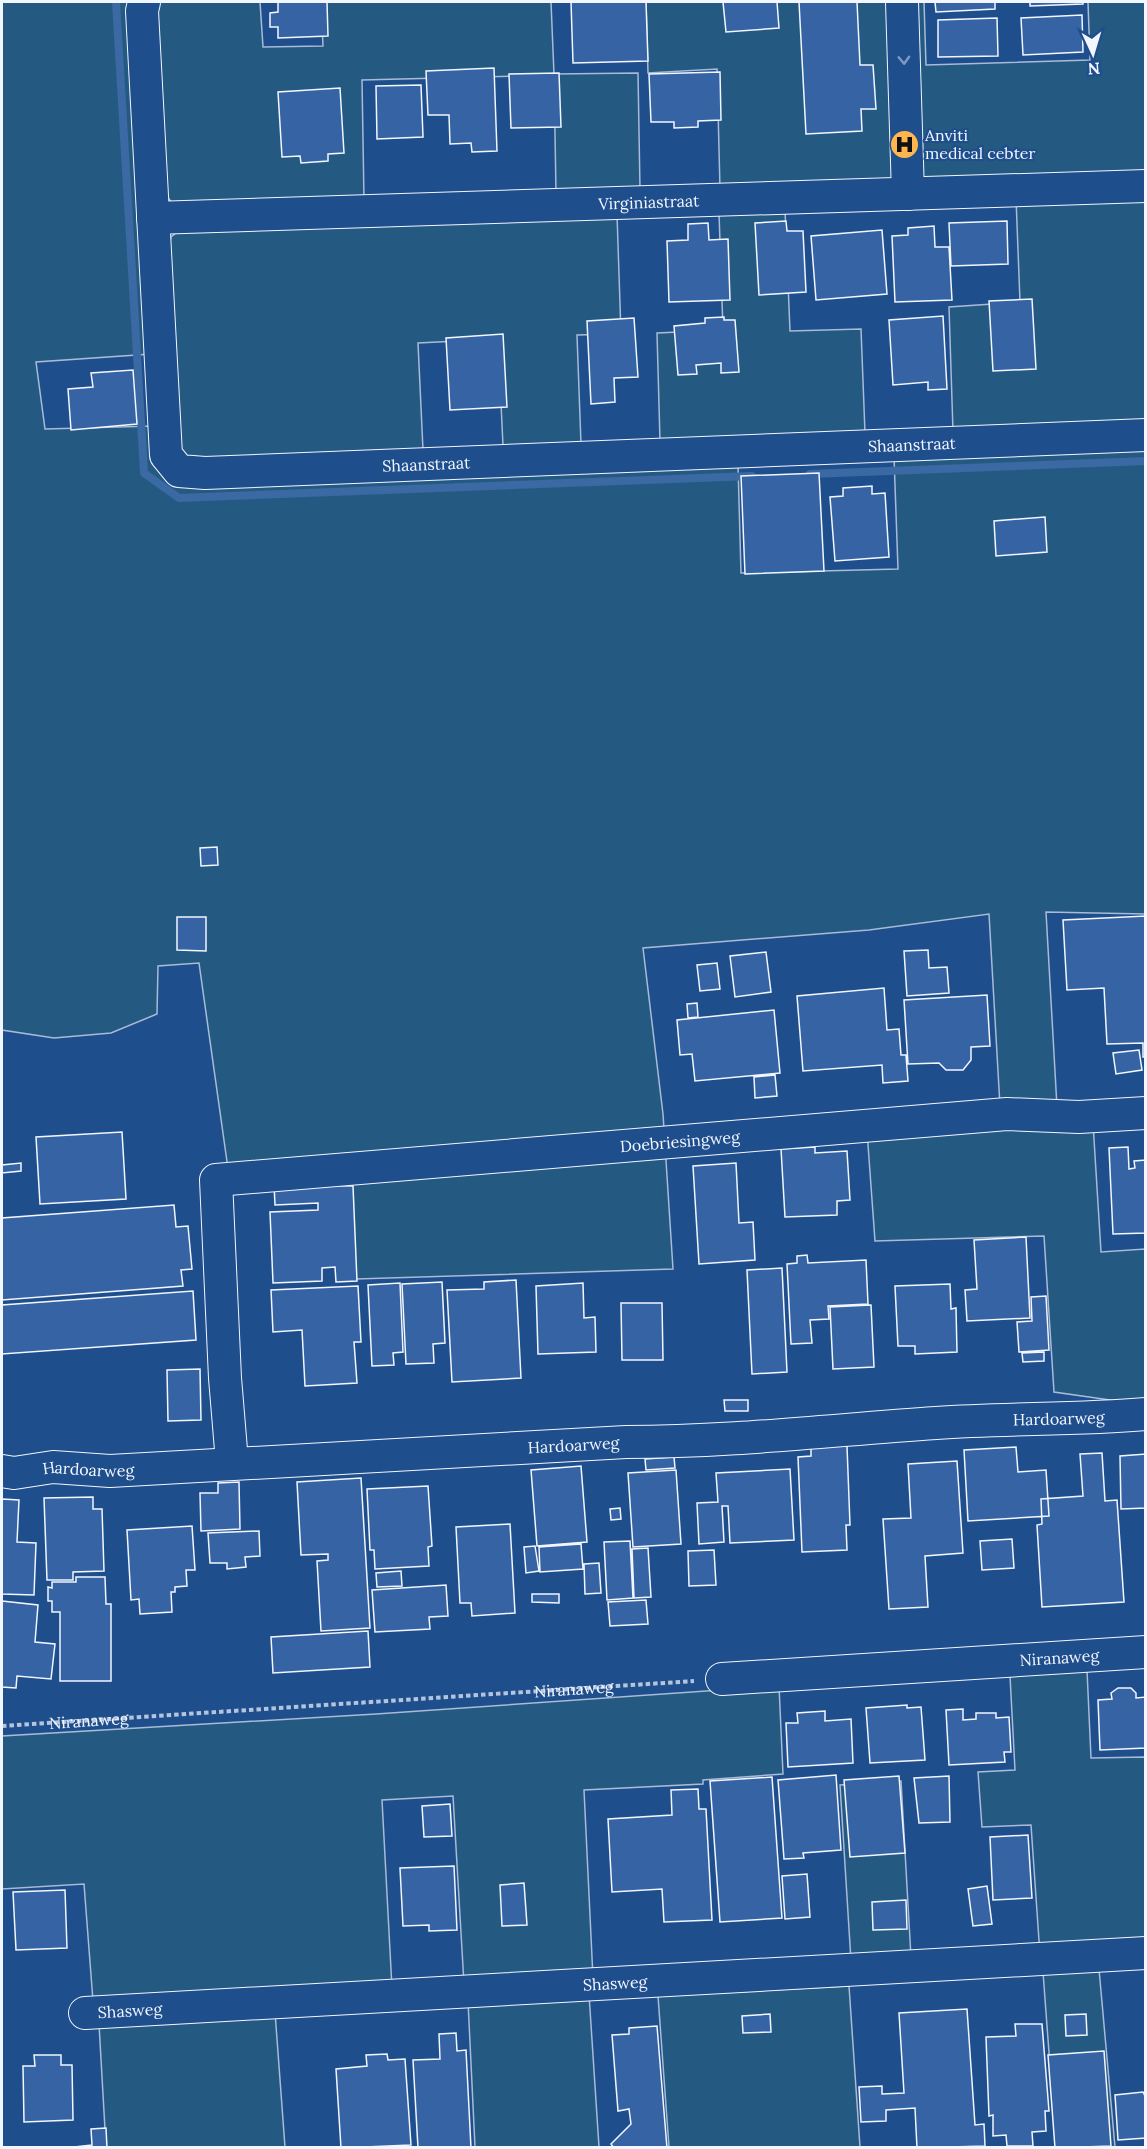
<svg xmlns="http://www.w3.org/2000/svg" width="1147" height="2149" font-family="Lora,serif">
<rect width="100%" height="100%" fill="#1f4e8c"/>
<path fill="#245a82" stroke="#a8bbd7" stroke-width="1.5" d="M2,2H130L151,354L36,362L45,429L154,426L163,469L738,465L741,573L898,569L894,457L1145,448V914L1046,912L1057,1107L1000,1106L989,914L869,930L643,948L663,1114L673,1269L356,1279L348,1181L231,1190L199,963L158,966L157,1014L111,1033L54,1038L2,1030Z
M157,2H260L263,47L323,46L321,2H551L554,74L638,73L640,189L556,192L554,75L362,80L364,200L172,203L164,192Z
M646,2H924L926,65L1090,60L1088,2H1145V175L720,189L717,69L648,73Z
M1145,196V425L953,432L949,307L1020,302L1016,198Z
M785,210L790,331L861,329L865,433L660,441L657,333L723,330L719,213Z
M617,214L621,334L577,335L581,444L503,446L498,339L418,343L423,450L199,463L184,454L176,439L167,255L171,237L185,226Z
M1093,1123L1101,1252L1145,1249V1405L1054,1392L1044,1236L875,1241L867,1131Z
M1087,1670L1091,1758L1145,1757V1948L1040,1955L1031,1825L982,1827L978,1772L1015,1770L1010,1676Z
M779,1686L783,1774L703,1780V1784L584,1790L593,1978L464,1984L453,1796L382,1800L392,1988L93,2001L84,1884L2,1889V1736L376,1714Z
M901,1781L911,1957L851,1961L840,1785Z
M1099,1969L1115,2147H1056L1043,1972Z
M849,1986L860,2147H669L658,1996Z
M589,1994L599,2147H475L468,2001Z
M275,2012L285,2147H106L99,2024Z"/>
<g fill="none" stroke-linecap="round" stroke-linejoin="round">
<path stroke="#3b69a3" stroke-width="8" d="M116,2L144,473L179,498L752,476
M810,474L1146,461"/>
</g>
<path fill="#3563a3" stroke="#f2f6ff" stroke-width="1.5" d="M278,2H327L328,36L278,38V27H270V13L278,12Z
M571,2H646L648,61L573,63Z
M723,2H777L779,28L726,32Z
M799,2H857L860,65H873L876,109H861L862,131L806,134Z
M935,2H995V9L936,12Z
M1030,2H1083V4L1030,6Z
M1082,15L1083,52L1023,55L1021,18Z
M997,18L998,56L938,57V20Z
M494,68L497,151L472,152L471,143L450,144L449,115H428L426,71Z
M720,72L721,120L698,121V127L674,128V122H651L649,74Z
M559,73L561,127L511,128L509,74Z
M421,85L423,137L377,139L376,86Z
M340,88L344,153L328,154V161L301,163L300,156L282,157L278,92Z
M786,221L787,231H803L806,292L759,295L755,223Z
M1007,221L1008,264L951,266L949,223Z
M708,223L709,240L728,239L730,300L669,302L667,241L688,240V224Z
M934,226L935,247H949L952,300L895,302L892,236L908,235V228Z
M882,230L887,294L816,300L811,236Z
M1032,299L1036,369L993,371L989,301Z
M943,316L947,389L928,390V382L893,385L889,320Z
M724,317V320H735L739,372L721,373V363L696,365L697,374L678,375L674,326L705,323V318Z
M634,318L638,377L614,378L615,402L591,404L587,321Z
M503,334L507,407L450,410L446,338Z
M133,370L137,424L71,430L68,389L93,387L91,373Z
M819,473L824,571L745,574L741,476Z
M872,486V494L885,493L889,557L835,561L830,497L843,496V488Z
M1045,517L1047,552L996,556L994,521Z
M217,847L218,865L201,866L200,848Z
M1146,916V1057H1143V1043L1107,1044L1104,988L1067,990L1063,920Z
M177,917H206V951L177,950Z
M928,950L929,968L947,967L949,993L907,996L904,951Z
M766,952L771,992L735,997L730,956Z
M717,963L720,989L700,991L697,965Z
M884,988L887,1030L899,1029L901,1055H906L908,1081L883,1083L882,1065L803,1071L797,996Z
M987,995L990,1046L971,1047V1060L963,1070H946L939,1063L908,1064L904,1000Z
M697,1003L698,1017L688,1018L687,1004Z
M774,1010L780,1073L695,1081L692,1054L680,1055L677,1020Z
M1139,1050L1142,1070L1116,1074L1113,1053Z
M775,1075L777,1096L755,1098L754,1077Z
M122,1132L126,1199L40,1204L36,1137Z
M815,1147V1153L847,1151L850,1200L837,1201V1215L785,1217L781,1149Z
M1128,1147L1129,1169L1135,1168L1134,1161L1146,1160V1233L1113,1234L1109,1148Z
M21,1163V1171L2,1173V1165Z
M736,1163L739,1223L753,1222L755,1260L699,1264L693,1166Z
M274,1184L353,1186L357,1281L336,1282L335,1267L322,1268V1281L273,1283L270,1212L318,1210V1203L275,1205Z
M174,1205L176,1227L188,1226L192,1269L181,1270L183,1286L2,1300V1218Z
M1026,1237L1030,1318L967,1321L965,1290L977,1289L974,1240Z
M807,1255L808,1263L866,1260L868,1304L828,1306L829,1319L810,1320L812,1343L791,1344L787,1264L797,1263V1256Z
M782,1268L787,1372L752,1374L747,1270Z
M516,1280L521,1378L452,1382L447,1290L484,1289V1282Z
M442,1282L445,1343L433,1344L434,1363L406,1364L402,1284Z
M400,1283L403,1352L393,1353L394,1365L372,1366L368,1285Z
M583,1283L584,1318L595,1317L596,1352L538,1354L536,1286Z
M950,1284L951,1309L956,1308L957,1352L915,1354V1346H898L895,1286Z
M358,1286L361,1342H354L357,1383L305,1386L302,1330L273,1332L271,1290Z
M193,1291L196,1340L2,1354V1305Z
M1046,1296L1049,1350L1019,1352L1017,1322L1032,1321L1031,1297Z
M621,1303H662L663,1360H622Z
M871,1305L874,1367L833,1369L830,1307Z
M1044,1352V1361L1023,1362L1022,1353Z
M200,1369L201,1420L168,1421L167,1370Z
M724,1400H748V1411H725Z
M847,1446L850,1525H846L847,1550L802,1552L798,1457L811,1456V1447Z
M1016,1447L1018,1472L1046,1470L1049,1516L968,1521L964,1450Z
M1102,1453L1105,1501L1117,1500L1124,1602L1042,1607L1037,1525L1042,1524L1041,1499L1083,1496L1080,1454Z
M1146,1454V1508L1121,1509L1120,1456Z
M674,1457L675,1468L646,1470L645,1459Z
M957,1461L963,1553L925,1556L928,1607L889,1609L883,1519L911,1518L908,1464Z
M581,1466L587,1542L537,1546L531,1470Z
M790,1469L794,1540L730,1543L728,1506H722L724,1542L699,1544L697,1503L718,1502L716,1473Z
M676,1470L681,1544L633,1547L628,1473Z
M361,1478L370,1628L321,1631L317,1561L328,1560V1554L301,1555L297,1482Z
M239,1482L240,1529L201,1531L200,1493H218V1483Z
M428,1486L432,1546L428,1547L429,1566L375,1569L374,1550H370L367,1489Z
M93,1497V1509H102L104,1571L73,1572V1580H47L44,1498Z
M2,1499L19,1500L17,1542L36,1543L34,1595L2,1594Z
M620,1508L621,1519L611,1520L610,1509Z
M510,1524L515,1613L472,1616L471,1603H460L456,1527Z
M192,1526L195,1570H186L187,1586L175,1587V1592H171L172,1612L140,1614L139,1599L131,1600L127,1530Z
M259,1531L260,1556L245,1557L246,1567L227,1569V1563H210L208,1533Z
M1012,1539L1014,1568L982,1570L980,1541Z
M630,1541L633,1598L607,1600L604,1542Z
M581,1544L583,1569L540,1572L539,1547Z
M535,1546L539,1571L526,1573L524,1547Z
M648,1548L651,1597L634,1598L632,1549Z
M714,1550L716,1585L689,1586L688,1551Z
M599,1563L601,1593L585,1594L584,1564Z
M401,1571L402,1586L377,1587L376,1573Z
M76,1577H105L106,1604H111V1681H60V1612H52V1601H48V1587L52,1588V1582H76Z
M446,1585L448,1616L429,1617L430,1629L375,1632L372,1590Z
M532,1594H559V1603L532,1602Z
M646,1600L648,1624L610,1626L608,1602Z
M2,1601L38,1605L35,1642L55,1644L51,1679L17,1676L16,1688L2,1687Z
M368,1631L370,1667L273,1673L271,1637Z
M1118,1688H1131L1136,1693V1698L1146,1697V1748L1100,1750L1098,1700L1112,1699L1111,1693Z
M907,1705V1708L921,1707L925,1760L870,1763L866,1708Z
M963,1709V1720L976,1719V1713H996V1718L1009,1717L1011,1752H1004L1005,1762L949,1765L946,1710Z
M825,1711V1721L851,1719L853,1763L788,1767L786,1723H798L797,1713Z
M836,1775L841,1850L803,1853L804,1858L784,1859L778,1780Z
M899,1776L905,1853L850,1857L844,1780Z
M949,1776L950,1822L919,1823L914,1778Z
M772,1777L782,1918L720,1922L710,1781Z
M698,1789L699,1809H706L712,1920L664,1922L662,1889L612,1892L608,1819L672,1815L671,1790Z
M450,1804L452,1836L424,1837L422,1806Z
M1028,1835L1032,1898L993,1900L990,1837Z
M454,1866L457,1930L429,1931V1925L403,1926L400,1868Z
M807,1874L810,1917L785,1919L782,1876Z
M524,1883L527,1925L502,1926L500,1885Z
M987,1886L992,1924L973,1926L968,1889Z
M65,1890L67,1948L16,1950L13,1892Z
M906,1900L907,1929L873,1930L872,1902Z
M967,2009L975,2125L984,2124L985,2146L917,2148L915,2108L886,2110V2121L861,2122L859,2087L882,2086V2094L904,2093L899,2013Z
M770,2014L771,2032L743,2033L742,2016Z
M1086,2014L1087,2035L1066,2036L1065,2015Z
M1015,2024H1042L1049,2111H1045L1046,2131L1032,2132L1033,2146H1007L1006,2135L993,2136V2115L989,2116L986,2037L1016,2036Z
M657,2026L667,2148H614L611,2144L631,2124L629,2109L618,2111L612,2035L629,2034V2028Z
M456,2033L457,2051L466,2050L471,2148H418L413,2060L440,2059L439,2034Z
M1104,2051L1111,2146L1055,2148L1048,2055Z
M387,2054L388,2060L405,2059L411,2145L341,2148L336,2069L367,2066L366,2055Z
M34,2055H61V2065H72L73,2120L24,2122L23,2066H35Z
M1143,2092L1146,2098V2138L1118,2140L1115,2095Z
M106,2128L107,2148H65L92,2145L91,2129Z"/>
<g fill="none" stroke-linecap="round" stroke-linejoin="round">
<defs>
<g id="minor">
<path id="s2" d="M144,2L142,11L166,455L179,471L205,473L1146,435"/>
<path d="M902,2L908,194"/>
<path id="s3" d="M153,218L1146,186"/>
<path id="s4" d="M232,1462L225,1378L216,1180L1007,1114L1079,1117L1146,1113"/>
<path id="s5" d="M2,1471L14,1473L53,1467L110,1471L626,1442C730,1442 832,1430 936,1423C1006,1418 1076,1420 1146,1414"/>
<path id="s6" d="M722,1679L1146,1652"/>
<path id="s7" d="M85,2013L1146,1953"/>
</g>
</defs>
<use href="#minor" stroke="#f2f6ff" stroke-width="34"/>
<path stroke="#b3c4dc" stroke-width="4" stroke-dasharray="4.5 3" stroke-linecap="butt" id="s1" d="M2,1726L694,1681"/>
<use href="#minor" stroke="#1f4e8c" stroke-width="32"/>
</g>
<defs><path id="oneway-chevron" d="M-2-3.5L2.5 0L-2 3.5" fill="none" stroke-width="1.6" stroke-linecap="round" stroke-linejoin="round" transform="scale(1.5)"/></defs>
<use stroke="#7e9ac0" href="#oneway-chevron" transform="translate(904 60) rotate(88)"/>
<defs>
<symbol id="hospital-disc" viewBox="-11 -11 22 22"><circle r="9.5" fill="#ffb74d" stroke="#1f4e8c"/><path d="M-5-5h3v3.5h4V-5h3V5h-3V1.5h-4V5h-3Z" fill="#111"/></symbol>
</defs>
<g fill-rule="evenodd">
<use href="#hospital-disc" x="888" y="128" width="33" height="33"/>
</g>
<g text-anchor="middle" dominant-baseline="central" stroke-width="4.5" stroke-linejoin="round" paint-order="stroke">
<g font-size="16" fill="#f2f6ff" stroke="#1f4e8c" text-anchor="start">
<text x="925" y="135">Anviti<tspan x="925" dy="18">medical cebter</tspan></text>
</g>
<g font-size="16" fill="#f2f6ff" stroke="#1f4e8c">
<text stroke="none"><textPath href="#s3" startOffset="496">Virginiastraat</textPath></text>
<text stroke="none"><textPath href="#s2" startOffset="1208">Shaanstraat</textPath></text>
<text stroke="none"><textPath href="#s2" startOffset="722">Shaanstraat</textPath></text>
<text stroke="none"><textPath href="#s4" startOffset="748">Doebriesingweg</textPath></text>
<text stroke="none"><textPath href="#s5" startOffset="1059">Hardoarweg</textPath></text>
<text stroke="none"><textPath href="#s5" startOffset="573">Hardoarweg</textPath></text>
<text stroke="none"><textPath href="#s5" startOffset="87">Hardoarweg</textPath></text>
<text stroke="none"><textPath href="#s6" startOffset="338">Niranaweg</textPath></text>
<text stroke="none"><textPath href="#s1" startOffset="573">Niranaweg</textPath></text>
<text stroke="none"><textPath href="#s1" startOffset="87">Niranaweg</textPath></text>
<text stroke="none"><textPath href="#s7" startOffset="531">Shasweg</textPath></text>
<text stroke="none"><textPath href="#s7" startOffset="45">Shasweg</textPath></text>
</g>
</g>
<rect width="1147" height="2149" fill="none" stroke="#f2f6ff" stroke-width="6"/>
<g transform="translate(1093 54) rotate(176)" stroke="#1f4e8c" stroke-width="4.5" paint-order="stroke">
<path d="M0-4.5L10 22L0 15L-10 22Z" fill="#f2f6ff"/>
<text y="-9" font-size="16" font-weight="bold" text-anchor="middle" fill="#f2f6ff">N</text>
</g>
</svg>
